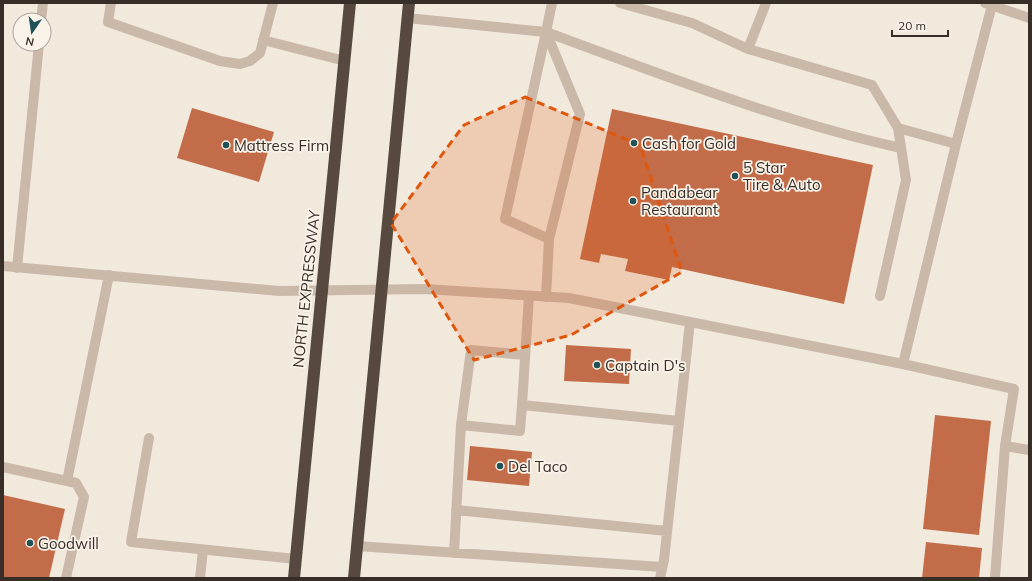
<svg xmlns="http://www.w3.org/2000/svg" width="1032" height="581" font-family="Mulish,sans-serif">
<rect width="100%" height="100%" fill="#f2e9dd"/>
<path fill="#c36c49" d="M192,108L274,132L259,182L177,158Z
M612,109L873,165L844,304L672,267L669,280L625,271L628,259L601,254L599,263L580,259Z
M566,345L631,349L629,384L564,381Z
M935,415L991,421L979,535L923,529Z
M470,446L532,452L529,486L467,480Z
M3,495L65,509L49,578H3Z
M926,542L982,548L979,578H922Z"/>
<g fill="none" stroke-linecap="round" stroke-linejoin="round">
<path stroke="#cab9a9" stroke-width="10" d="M111,3L108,22L220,61L240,64L250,61L260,53L273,3
M620,3L692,23L748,49
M766,3L748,49L872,85L898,128L956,144
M985,3L1029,18
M407,18L546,32L552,3
M41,20L43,3
M546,32C663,75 779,121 901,148
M546,32L580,114L549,239L546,297
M546,32L505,219L549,239
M263,40L345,61
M3,266L279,291L424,289L569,298L903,364L1014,389L1005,446L995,578
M17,268L39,44
M529,296L522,405L679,421
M880,296L906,180L898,128
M903,364L956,144L992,5
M461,425L471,350L525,355
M149,438L131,542L296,559
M1005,446L1029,450
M3,467L76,483L84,497L66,578
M67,481L109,275
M456,510L667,531
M357,546L662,567
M454,553L461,425L520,431L522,405
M200,578L203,550
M660,578L664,560L690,322"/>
<path stroke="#574840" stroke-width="12" d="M294,578L350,3
M354,578L409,3"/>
</g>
<path fill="#df570d" fill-opacity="0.2" stroke="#df570d" stroke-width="3" stroke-dasharray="8 5" stroke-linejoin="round" d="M525,97L640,145L682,272L571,335L474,360L391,223L464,125Z"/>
<g fill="#1f5157" stroke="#f9f3e9" stroke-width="1.5">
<circle cx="634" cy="143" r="4"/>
<circle cx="226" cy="145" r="4"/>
<circle cx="735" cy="176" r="4"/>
<circle cx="633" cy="201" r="4"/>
<circle cx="597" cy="365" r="4"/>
<circle cx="500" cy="466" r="4"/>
<circle cx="30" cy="543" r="4"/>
</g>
<g text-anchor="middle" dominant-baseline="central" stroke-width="3.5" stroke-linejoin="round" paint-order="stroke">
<g font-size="15" fill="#372e28" stroke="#f9f3e9" text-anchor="start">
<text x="642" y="143">Cash for Gold</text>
<text x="234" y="145">Mattress Firm</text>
<text x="743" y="167">5 Star<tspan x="743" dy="17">Tire &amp; Auto</tspan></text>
<text x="641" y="192">Pandabear<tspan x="641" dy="17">Restaurant</tspan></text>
<text x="605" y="365">Captain D's</text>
<text x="508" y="466">Del Taco</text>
<text x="38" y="543">Goodwill</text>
</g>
<g font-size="15" fill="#372e28" stroke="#f9f3e9">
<text transform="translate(306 289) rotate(-84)">NORTH EXPRESSWAY</text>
</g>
</g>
<rect width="1032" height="581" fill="none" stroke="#372e28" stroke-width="8"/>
<g transform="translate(32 32) rotate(193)"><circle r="19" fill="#f9f3e9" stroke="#aba49c"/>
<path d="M0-3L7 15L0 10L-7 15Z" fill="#1f5157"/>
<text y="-6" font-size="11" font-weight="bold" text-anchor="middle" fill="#372e28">N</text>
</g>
<path d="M892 30v6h56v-6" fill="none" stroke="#372e28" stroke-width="2"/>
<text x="898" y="30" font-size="12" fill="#372e28" stroke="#f9f3e9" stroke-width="3" paint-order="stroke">20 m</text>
</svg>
